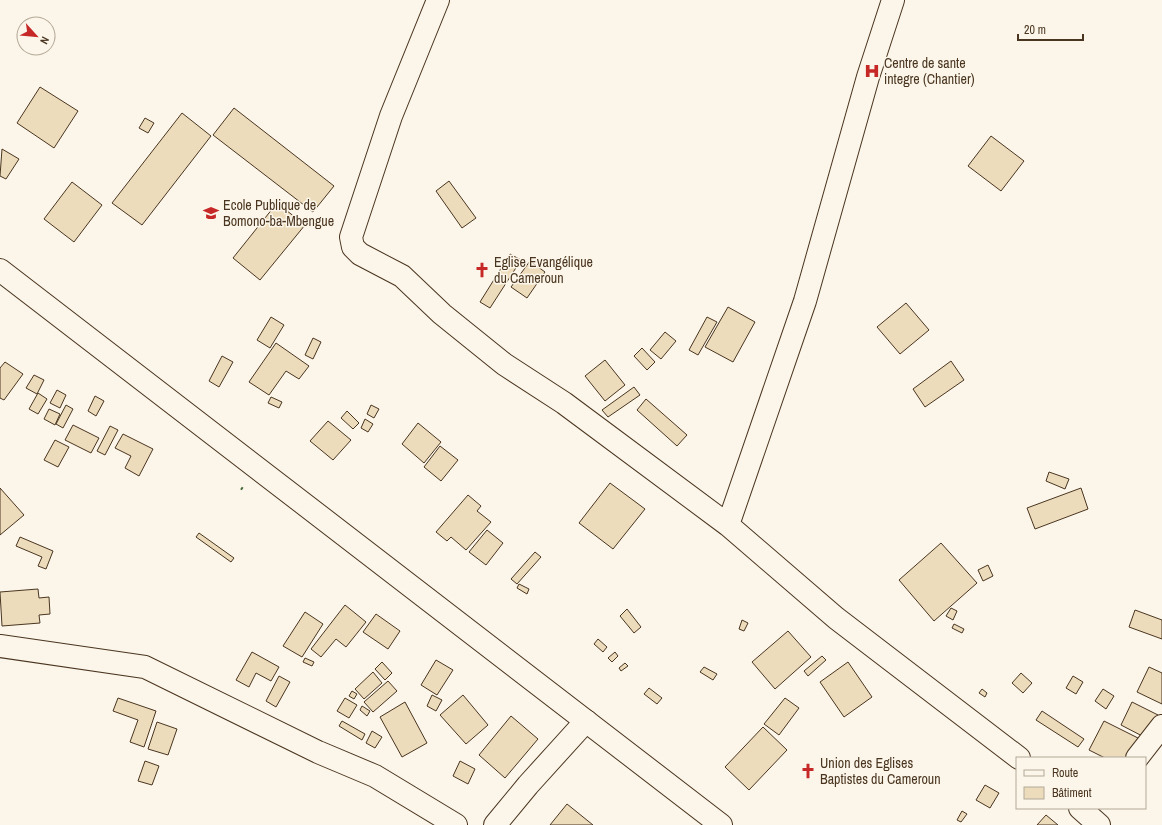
<svg xmlns="http://www.w3.org/2000/svg" width="1162" height="825" font-family="'Archivo Narrow',sans-serif">
<rect width="100%" height="100%" fill="#fbf6e9"/>
<path fill="#ecdcbc" stroke="#4a3520" d="M40,87L78,111L54,148L17,123Z
M234,108L334,186L313,212L213,135Z
M182,113L211,136L142,225L112,203Z
M145,118L154,123L148,133L139,128Z
M991,136L1024,161L1001,191L968,166Z
M2,149L19,159L6,179L0,176Z
M449,181L476,218L462,228L436,191Z
M72,182L102,205L74,242L44,219Z
M277,203L305,225L260,280L233,258Z
M510,254L521,260L490,308L480,302Z
M530,261L545,272L527,298L511,287Z
M906,303L929,330L900,354L877,327Z
M728,307L755,322L733,362L705,347Z
M271,317L284,325L270,348L257,340Z
M707,317L717,322L698,355L689,350Z
M665,332L676,341L661,359L650,350Z
M313,338L321,342L313,359L305,355Z
M276,343L309,366L299,379L286,371L269,395L249,382Z
M642,348L655,362L647,370L634,356Z
M222,356L233,362L219,387L209,381Z
M605,360L625,385L605,401L585,376Z
M951,361L964,380L925,407L913,389Z
M5,362L23,374L4,400L0,398V368Z
M34,375L44,380L37,394L26,388Z
M634,387L640,395L608,417L602,410Z
M57,390L66,395L60,408L50,403Z
M38,393L47,399L38,414L29,409Z
M95,396L104,401L96,416L88,411Z
M271,397L282,402L279,408L268,403Z
M646,399L687,435L677,446L637,410Z
M66,405L73,409L63,428L56,424Z
M371,405L379,409L374,418L367,414Z
M49,409L60,414L55,425L44,419Z
M347,411L359,423L353,429L341,418Z
M365,419L373,424L368,432L361,428Z
M328,421L351,440L333,460L310,441Z
M418,423L441,442L424,463L402,444Z
M73,425L99,438L91,453L65,440Z
M110,426L118,430L105,455L97,451Z
M123,434L153,449L139,476L125,468L131,456L115,448Z
M55,440L69,447L58,467L44,460Z
M440,446L458,460L441,481L424,467Z
M1049,472L1069,479L1065,489L1046,481Z
M610,483L645,509L613,549L579,523Z
M0,488L24,515L0,535Z
M1081,488L1088,509L1035,529L1027,508Z
M468,495L481,506L477,511L491,522L466,550L451,537L447,541L436,532Z
M487,530L503,543L486,565L469,552Z
M199,533L234,558L231,562L196,537Z
M20,537L53,551L46,569L38,566L42,557L16,546Z
M941,543L977,583L934,621L899,580Z
M535,552L541,557L517,584L511,579Z
M988,565L993,576L983,581L978,570Z
M519,584L529,589L527,594L517,588Z
M38,589L39,598L49,597L50,614L39,615L40,623L2,626L0,592Z
M345,605L366,622L346,647L336,639L321,657L311,649Z
M951,608L957,611L953,620L946,616Z
M627,609L641,627L634,633L620,616Z
M1135,610L1162,620V639L1129,627Z
M305,612L323,624L302,657L283,646Z
M376,614L400,631L388,649L363,632Z
M742,620L748,623L744,631L739,629Z
M954,624L964,629L962,633L952,628Z
M788,631L811,657L775,689L752,662Z
M598,639L607,647L603,652L594,644Z
M252,652L279,667L271,681L256,673L249,687L236,680Z
M615,652L618,656L612,662L608,658Z
M822,656L826,660L808,676L804,671Z
M305,658L314,662L312,666L303,662Z
M436,660L453,670L437,695L421,685Z
M382,662L392,673L385,680L375,669Z
M848,662L872,697L844,717L820,682Z
M625,663L628,666L621,671L619,668Z
M704,667L717,674L713,680L700,672Z
M1149,667L1162,673V704L1137,692Z
M373,672L382,683L364,699L355,689Z
M1021,673L1032,683L1023,693L1012,683Z
M279,676L290,682L276,707L266,701Z
M1073,676L1083,682L1076,694L1066,688Z
M388,681L397,691L373,712L364,702Z
M649,688L662,698L657,704L644,694Z
M982,689L987,693L985,697L979,693Z
M1103,689L1114,696L1106,709L1095,701Z
M352,691L357,694L354,699L349,696Z
M432,695L442,700L436,711L427,706Z
M463,695L488,725L466,744L440,715Z
M118,698L156,711L144,747L130,742L138,720L113,711Z
M345,698L357,705L349,718L337,711Z
M785,698L799,708L779,735L764,724Z
M405,702L427,743L402,757L380,717Z
M1132,702L1158,715L1146,738L1121,725Z
M362,706L370,711L367,716L360,710Z
M1042,711L1084,739L1078,747L1036,720Z
M511,716L538,739L505,778L479,755Z
M342,721L365,734L362,740L339,726Z
M1104,721L1138,738L1128,758H1105L1089,750Z
M157,722L177,729L168,755L148,749Z
M763,727L787,750L749,790L725,767Z
M372,731L382,737L375,748L366,743Z
M145,761L159,766L152,785L138,781Z
M460,761L475,769L468,784L453,776Z
M985,785L999,793L990,808L976,800Z
M567,804L593,825H550Z
M962,811L967,814L961,822L957,820Z
M1046,815L1058,825H1037Z"/>
<g fill="none" stroke-linecap="round" stroke-linejoin="round">
<defs>
<path id="minor" d="M438,0L391,116L351,237L353,247L360,254L402,276L442,314L504,364L564,403L728,525L836,618L1019,758
M728,525L805,301L868,77L893,0
M0,646L145,667L318,752L375,776L456,825
M1137,758L1162,726
M1080,808L1099,825
M495,825L528,785L586,721"/>
<path id="highway" d="M0,270L721,825"/>
</defs>
<use href="#minor" stroke="#4a3520" stroke-width="24"/>
<use href="#highway" stroke="#4a3520" stroke-width="24"/>
<use href="#minor" stroke="#fbf6e9" stroke-width="22"/>
<use href="#highway" stroke="#fbf6e9" stroke-width="22"/>
<path stroke="#436837" stroke-width="3" stroke-dasharray="2 3" stroke-linecap="butt" d="M241,488L244,490"/>
</g>
<defs>
<symbol id="hospital-bare" viewBox="-9 -9 18 18"><path d="M-5-5h3v3.5h4V-5h3V5h-3V1.5h-4V5h-3Z" fill="#c62828" stroke="#fbf6e9" stroke-width="2.5" paint-order="stroke"/></symbol>
<symbol id="school-bare" viewBox="-9 -9 18 18"><path d="M0-5L7-2L0 1L-7-2ZM-4 1L0 2.5L4 1V4Q0 6-4 4Z" fill="#c62828" stroke="#fbf6e9" stroke-width="2.5" paint-order="stroke"/></symbol>
<symbol id="church-bare" viewBox="-9 -9 18 18"><path d="M-1.2-6h2.4v3.5h3.3v2.4h-3.3V6h-2.4V-.1h-3.3v-2.4h3.3Z" fill="#c62828" stroke="#fbf6e9" stroke-width="2.5" paint-order="stroke"/></symbol>
</defs>
<g fill-rule="evenodd">
<use href="#hospital-bare" x="861" y="60" width="22" height="22"/>
<use href="#school-bare" x="200" y="202" width="22" height="22"/>
<use href="#church-bare" x="471" y="259" width="22" height="22"/>
<use href="#church-bare" x="797" y="760" width="22" height="22"/>
</g>
<g text-anchor="middle" dominant-baseline="central" stroke-width="3" stroke-linejoin="round" paint-order="stroke">
<g font-size="14" fill="#4a3520" stroke="#fbf6e9" text-anchor="start">
<text x="884" y="63">Centre de sante<tspan x="884" dy="16">integre (Chantier)</tspan></text>
<text x="223" y="205">Ecole Publique de<tspan x="223" dy="16">Bomono-ba-Mbengue</tspan></text>
<text x="494" y="262">Eglise Evangélique<tspan x="494" dy="16">du Cameroun</tspan></text>
<text x="820" y="763">Union des Eglises<tspan x="820" dy="16">Baptistes du Cameroun</tspan></text>
</g>
</g>
<rect x="1016" y="757" width="130" height="52" fill="#fbf6e9" stroke="#b4a999"/>
<rect x="1024" y="770" width="20" height="6" fill="#fbf6e9" stroke="#b4a999"/>
<text x="1052" y="777" font-size="12" fill="#4a3520">Route</text>
<rect x="1024" y="787" width="20" height="12" fill="#ecdcbc" stroke="#b4a999"/>
<text x="1052" y="797" font-size="12" fill="#4a3520">Bâtiment</text>
<g transform="translate(36 36) rotate(117)"><circle r="19" fill="#fbf6e9" stroke="#b4a999"/>
<path d="M0-3L7 15L0 10L-7 15Z" fill="#c62828"/>
<text y="-6" font-size="11" font-weight="bold" text-anchor="middle" fill="#4a3520">N</text>
</g>
<path d="M1018 34v6h65v-6" fill="none" stroke="#4a3520" stroke-width="2"/>
<text x="1024" y="34" font-size="12" fill="#4a3520" stroke="#fbf6e9" stroke-width="3" paint-order="stroke">20 m</text>
</svg>
